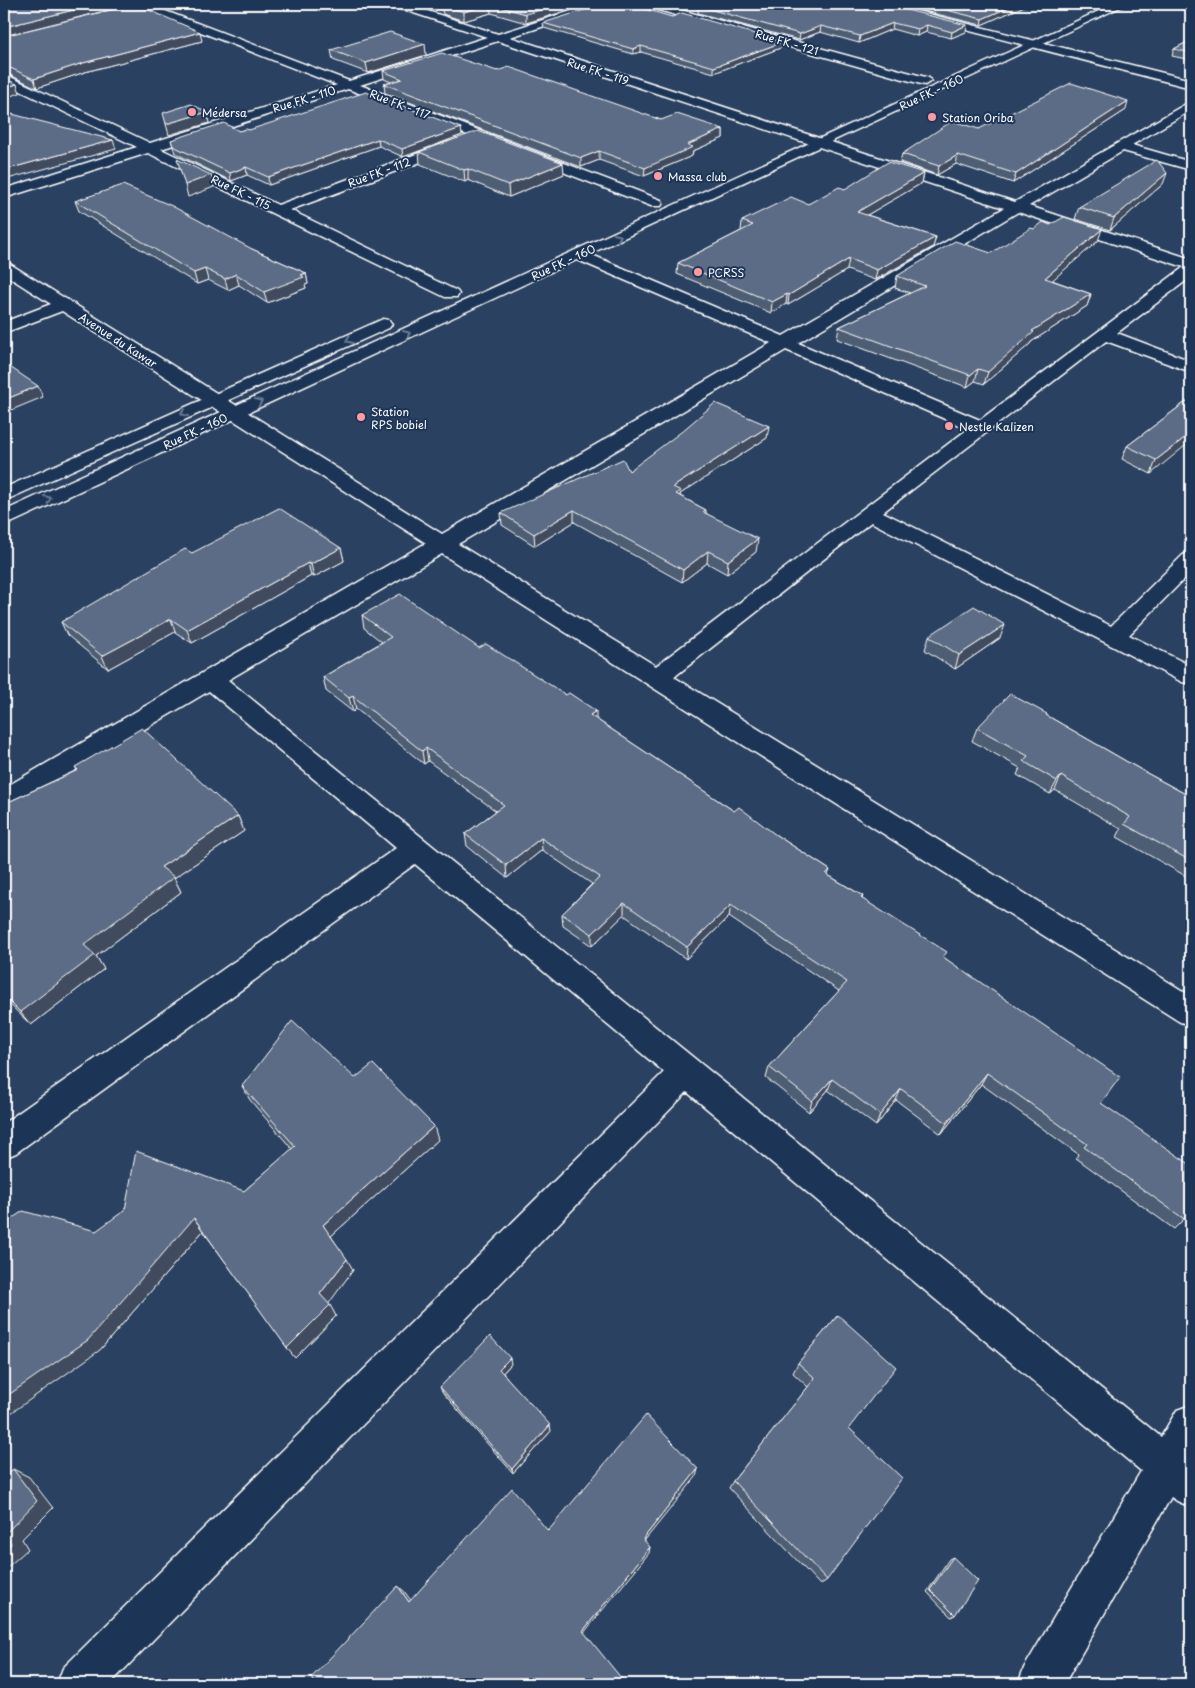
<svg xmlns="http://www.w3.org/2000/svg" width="1195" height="1688" font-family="'Playpen Sans',sans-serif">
<rect width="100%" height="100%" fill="#2a4161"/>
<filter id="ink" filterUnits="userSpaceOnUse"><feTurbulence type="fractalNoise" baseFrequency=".02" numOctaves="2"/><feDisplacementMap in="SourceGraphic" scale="10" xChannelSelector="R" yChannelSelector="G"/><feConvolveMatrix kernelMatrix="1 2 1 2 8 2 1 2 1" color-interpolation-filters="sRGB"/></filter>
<g filter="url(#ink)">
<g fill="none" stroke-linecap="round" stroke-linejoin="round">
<defs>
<path id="minor" d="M139,4H147L349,81L487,37L392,6L391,4H406L498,34L594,4H609L608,6L510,37L1015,202L1191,101V110L1132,145L1191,162V170L1123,151L1029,206L1191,259V277L1117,333L1191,361V372L1106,341L883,512L1111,626L1183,555L1191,553V572L1129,635L1191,666V684L1182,682L871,522L674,677L1191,996V1025L1180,1022L442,554L228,680L1161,1437L1177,1410L1191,1405V1507L1177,1501L1171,1497L1064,1684H1018L1024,1668L1141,1471L687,1092L110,1684H57L63,1668L664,1072L415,864L16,1153L4,1158V1123L396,848L209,691L13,807L4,810V788L426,543L62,311L4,333V322L51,304L4,274V262L10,264L442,534L771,343L573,258L571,255L573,252H585L783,336L1004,208L498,41L360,85L661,200L663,203L661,206H651L348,89L161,149L278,205L449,142H459L461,145L459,148L290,210L457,291L459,294L457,297H445L148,153L4,198V189L137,147L4,83V74L150,143L337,85L139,8L138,6ZM1018,212L1184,267L980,420L798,343ZM786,350L968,429L656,666L458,544Z
M643,4H659L929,78L931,81L925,85L921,84L644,6Z
M872,4H889L1191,80V88L873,6Z"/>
<path id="major" d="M1114,4H1127L11,523L4,525V511Z
M383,319L389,320L392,324L389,328L4,501V488Z"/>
</defs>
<use href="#minor" stroke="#fff" stroke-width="3"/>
<use href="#major" stroke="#fff" stroke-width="3"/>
<use href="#minor" fill="#1d3557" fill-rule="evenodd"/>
<use href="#major" fill="#1d3557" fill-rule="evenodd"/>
</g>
<path fill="#4e5d73" stroke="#fff" d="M440,4H589L526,23L491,13L464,21L443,14Z
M883,4L966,32L951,38L926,32L917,36L892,29L859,43L820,32L799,40L698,13V6Z
M896,4H1029L981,25Z
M672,17L783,42V47L714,73L641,52L633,54L544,28L543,23Z
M4,36L202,41L85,72L37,88L4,72Z
M1191,40V60L1172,56L1174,49Z
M331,50L426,55L368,73L333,60Z
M383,71H497L661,120L723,129V138L693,151L692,156L644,176L599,160L581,167L385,93L384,84L391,82L384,79Z
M1126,110L1013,183L956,164L937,175L900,162L902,154L979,129Z
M249,130L462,135L403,157L379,146L269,185L247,175L231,181L175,153L171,140L239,131Z
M419,152L564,174L509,197L468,180L465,182L420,164Z
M924,173L922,183L867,215L936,237L933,247L875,280L847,270L788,305L786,304L771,313L677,274L678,263L741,231L742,221L808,204L845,189Z
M1163,184L1110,230L1075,219L1079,207Z
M75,201L252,249L306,273L308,284L305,285L306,288L267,303L239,285L228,290L208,280L197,284L79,211Z
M1034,229L1098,241L1052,280L1091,294L1087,306L1031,342L1030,344L984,384L975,381L967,387L837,339L839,327L910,293L895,288L897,276L991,253Z
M1191,398L1151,474L1122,459L1127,446Z
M767,438L680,494V496L706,510V513L756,552L727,574L707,563L682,582L574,522L535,546L502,525L501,513L629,471Z
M341,548L344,561L314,577L311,576L192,643L175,632L108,669L67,635L61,622L192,553Z
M362,615L479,648L596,719L734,811L776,835L830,870L828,875L863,896L862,899L945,958L1101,1103L1184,1219L1174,1229L1076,1158L1078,1154L981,1084L941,1134L896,1100L876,1126L828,1090L809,1112L766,1078L769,1067L839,991L729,917L686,959L624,915L592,946L563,926L562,914L592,884L542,850L507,878L467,846L465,834L496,811L428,761L424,764L356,709L353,712L326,691L323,677L382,642L364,628Z
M929,636L1000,638L955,669L925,650Z
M1047,714L1046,715L1143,771L1191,797V879L1117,837L1121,829L1055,790L1050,794L1017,775L1020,768L972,741L977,728Z
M75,767L238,816L244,831L174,878L181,892L96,956L104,969L31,1025L4,999V804L77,770Z
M355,1078L438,1140L331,1236L353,1270L328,1303L336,1316L295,1358L203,1231L100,1350L96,1231L244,1191L292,1149L250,1100L242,1086Z
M838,1315L849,1428L827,1580L820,1585L729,1488L733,1481L808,1387L793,1373L798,1363Z
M511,1364L503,1373L551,1431L513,1473L443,1393L440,1387Z
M953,1557L955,1615L951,1617L927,1592L949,1559Z"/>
<path fill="#404c5e" stroke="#fff" d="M98,4H123L124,6L4,36V27Z
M490,4L491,13L464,21V12Z
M560,4H589L526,23V14Z
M1016,4H1029L981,25L982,19Z
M893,23L892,29L859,43L860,36Z
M927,25L926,32L917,36L918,29Z
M967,25L966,32L951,38L952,32Z
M821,26L820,32L799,40L800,34Z
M200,32L202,41L85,72L37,88L34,79L83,63Z
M783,42V47L714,73V67Z
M425,44L426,55L368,73L366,63Z
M641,46V52L633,54V49Z
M17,84L20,93L4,98V88Z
M1128,101L1126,110L1013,183L1016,174Z
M207,112L209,123L169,135L166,124Z
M461,128L462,135L403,157L402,149Z
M723,129V138L693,151L692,156L644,176L645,168L687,145Z
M378,139L379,146L269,185L268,177Z
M113,140L116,149L4,180V170Z
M599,151V160L581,167V158Z
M958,155L956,164L937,175L939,166Z
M563,163L564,174L509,197L508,185Z
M246,167L247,175L231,181L230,173Z
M468,169V180L465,182L464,170Z
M924,173L922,183L855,222L857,212Z
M1167,173L1163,184L1110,230L1114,218Z
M211,175L214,187L188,197L185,185Z
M1102,229L1098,241L1041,290L1045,278Z
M936,237L933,247L875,280L877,270Z
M849,259L847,270L788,305L789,295Z
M205,269L208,280L197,284L194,273Z
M306,273L308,284L305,285L306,288L267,303L264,292Z
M236,274L239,285L228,290L225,279Z
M787,294L786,304L771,313L772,302Z
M1091,294L1087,306L1031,342L1030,344L984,384L988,372L1032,331Z
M978,369L975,381L967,387L970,375Z
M38,386L43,397L4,413V400Z
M769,426L767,438L680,494V504L673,487Z
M1191,433V441L1151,474L1156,460Z
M574,510V522L535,546L534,534Z
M758,539L756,552L727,574L728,561Z
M341,548L344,561L314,577L311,564Z
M708,551L707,563L682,582L683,570Z
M308,563L311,576L192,643L187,630Z
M171,619L175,632L108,669L102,656Z
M1005,625L1000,638L955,669L959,655Z
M353,696L356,709L353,712L349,698Z
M596,711V724L590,715Z
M426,748L428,761L424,764L422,751Z
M1061,776L1055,790L1050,794L1057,781Z
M238,816L244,831L174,878L181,892L96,956L104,969L31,1025L20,1012L84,945L161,867Z
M541,838L542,850L507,878L506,865Z
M624,903V915L592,946V934Z
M731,905L729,917L686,959L687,947Z
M987,1073L981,1084L941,1134L947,1123Z
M832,1079L828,1090L809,1112L812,1101Z
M901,1089L896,1100L876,1126L880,1115Z
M434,1126L438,1140L330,1237L323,1225Z
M194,1218L203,1231L100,1350L4,1418V1398Z
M347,1259L353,1270L327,1306L320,1294Z
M330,1305L336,1316L295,1358L287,1348Z
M510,1358L511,1364L501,1375L499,1369Z
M550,1425L551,1431L513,1473L512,1469Z
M13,1469L29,1477L53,1508L22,1539L28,1549L4,1570V1550Z
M698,1469L696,1477L641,1545L643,1539Z
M650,1547L649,1553L583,1634V1631Z
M398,1586L404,1591L415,1606L409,1602Z"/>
<path fill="#5b6c86" stroke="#fff" d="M4,4H98L4,27Z
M135,4L200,32L83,63L34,79L4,65V36Z
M442,4H560L526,14L490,4L464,12L442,5Z
M603,4H619L623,5L628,4L672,17L682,13L783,42L714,67L641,46L633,49L543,23Z
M706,4H883L967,25L952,32L927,25L918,29L893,23L860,36L821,26L800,34L698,6Z
M923,4H1016L982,19Z
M390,32L425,44L366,63L331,50Z
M1191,40V53L1174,49Z
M442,53L497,71L509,67L661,120L677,114L723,129L687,145L693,147L645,168L599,151L581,158L384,84L402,79L383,71Z
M4,78L17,84L4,88Z
M1071,83L1128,101L1016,174L958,155L939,166L902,154L952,121L979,129Z
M366,92L461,128L402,149L378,139L268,177L246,167L230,173L173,146L171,140L224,123L239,131L246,129L249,130Z
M191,104L207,112L166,124L163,113Z
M4,112L113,140L4,170Z
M478,131L563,163L508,185L468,169L464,170L419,152Z
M177,159L211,175L185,185Z
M1157,160L1167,173L1114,218L1079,207Z
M888,162L924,173L857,212L936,237L877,270L849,259L789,295L787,294L772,302L678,263L753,225L742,221L791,197L808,204L839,187L845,189Z
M123,185L172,206L252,249L306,273L301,275L304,277L264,292L236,274L225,279L205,269L194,273L75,201Z
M1064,217L1102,229L1045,278L1091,294L1032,331L1034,332L988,372L978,369L970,375L839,327L925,286L897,276L955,241L991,253L1031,228L1034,229L1043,222L1050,225Z
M4,363L38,386L4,400Z
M1191,398V433L1156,460L1127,446Z
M715,403L769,426L673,487L681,491L676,494L706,510L703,512L758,539L728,561L708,551L683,570L574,510L534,534L501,513L623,459L629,471L681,432Z
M279,508L341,548L311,564L308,563L187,630L171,619L102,656L61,622L185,549L192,553Z
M400,594L479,648L486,644L566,695L569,693L596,711L590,715L734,811L739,807L776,835L830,870L826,874L863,896L861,898L947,952L943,957L1120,1077L1101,1103L1191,1165V1209L1184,1219L1084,1147L1087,1144L987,1073L947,1123L901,1089L880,1115L832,1079L812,1101L769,1067L847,982L731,905L687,947L624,903L592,934L562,914L600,877L541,838L506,865L465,834L504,805L426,748L422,751L353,696L349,698L323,677L391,637L362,615Z
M974,606L1005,625L959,655L929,636Z
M1010,694L1047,714L1046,715L1143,771L1191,797V861L1124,824L1130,817L1061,776L1057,781L1023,761L1028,756L977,728Z
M142,728L238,816L161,867L174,877L84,945L95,955L20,1012L4,996V804L78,770L75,767Z
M292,1021L355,1078L373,1064L434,1126L323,1225L347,1259L320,1294L330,1305L287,1348L194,1218L88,1340L4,1398V1224L23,1211L96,1231L125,1210L136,1151L244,1191L295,1146L242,1086Z
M838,1315L896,1367L849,1428L902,1478L827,1580L733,1481L815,1378L798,1363Z
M490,1336L510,1358L499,1369L550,1425L512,1469L440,1387Z
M646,1415L698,1469L643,1539L650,1547L583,1631L626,1684H315L311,1678L398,1586L409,1602L512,1488L548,1531Z
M13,1469L37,1501L6,1533L11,1544L4,1550V1478Z
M953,1557L978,1581L955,1615L930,1590Z"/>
<defs><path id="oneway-chevron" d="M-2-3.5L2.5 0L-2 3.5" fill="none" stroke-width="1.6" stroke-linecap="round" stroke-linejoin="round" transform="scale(1.25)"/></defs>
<g stroke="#6c7c92">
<use href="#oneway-chevron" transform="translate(618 237) rotate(-25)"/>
<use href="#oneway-chevron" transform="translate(407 334) rotate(-25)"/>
<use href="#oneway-chevron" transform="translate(349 340) rotate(156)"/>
<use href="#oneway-chevron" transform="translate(259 402) rotate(-25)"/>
<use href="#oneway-chevron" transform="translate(184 413) rotate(156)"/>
<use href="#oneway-chevron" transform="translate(48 499) rotate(-25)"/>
</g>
</g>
<g fill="#ff9aa2" stroke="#1d3557" stroke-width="2">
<circle cx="192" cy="112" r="5"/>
<circle cx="932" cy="117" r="5"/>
<circle cx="658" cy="176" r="5"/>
<circle cx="698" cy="272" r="5"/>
<circle cx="361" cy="417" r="5"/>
<circle cx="949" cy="426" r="5"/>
</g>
<g text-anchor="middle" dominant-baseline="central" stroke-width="4" stroke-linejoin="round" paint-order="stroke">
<g font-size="11" fill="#fff" stroke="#1d3557">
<text transform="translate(787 42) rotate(16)">Rue FK - 121</text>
<text transform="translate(598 71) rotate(18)">Rue FK - 119</text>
<text transform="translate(931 92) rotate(-25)">Rue FK - 160</text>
<text transform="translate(304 99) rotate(-17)">Rue FK - 110</text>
<text transform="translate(400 104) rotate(21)">Rue FK - 117</text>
<text transform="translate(379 172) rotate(-20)">Rue FK - 112</text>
<text transform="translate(241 192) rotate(26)">Rue FK - 115</text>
<text transform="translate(563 262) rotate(-25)">Rue FK - 160</text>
<text transform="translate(118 340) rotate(33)">Avenue du Kawar</text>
<text transform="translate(195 431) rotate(-25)">Rue FK - 160</text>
</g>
<g font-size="11" fill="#fff" stroke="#1d3557" text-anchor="start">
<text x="202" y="112">Médersa</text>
<text x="942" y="117">Station Oriba</text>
<text x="668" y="176">Massa club</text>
<text x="708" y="272">PCRSS</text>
<text x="371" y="411">Station<tspan x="371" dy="13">RPS bobiel</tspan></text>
<text x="959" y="426">Nestle Kalizen</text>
</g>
</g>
<rect width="1195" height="1688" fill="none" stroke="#1d3557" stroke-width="20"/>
<rect x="10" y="10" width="1175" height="1668" fill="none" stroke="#fff" stroke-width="2" filter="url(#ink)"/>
</svg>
